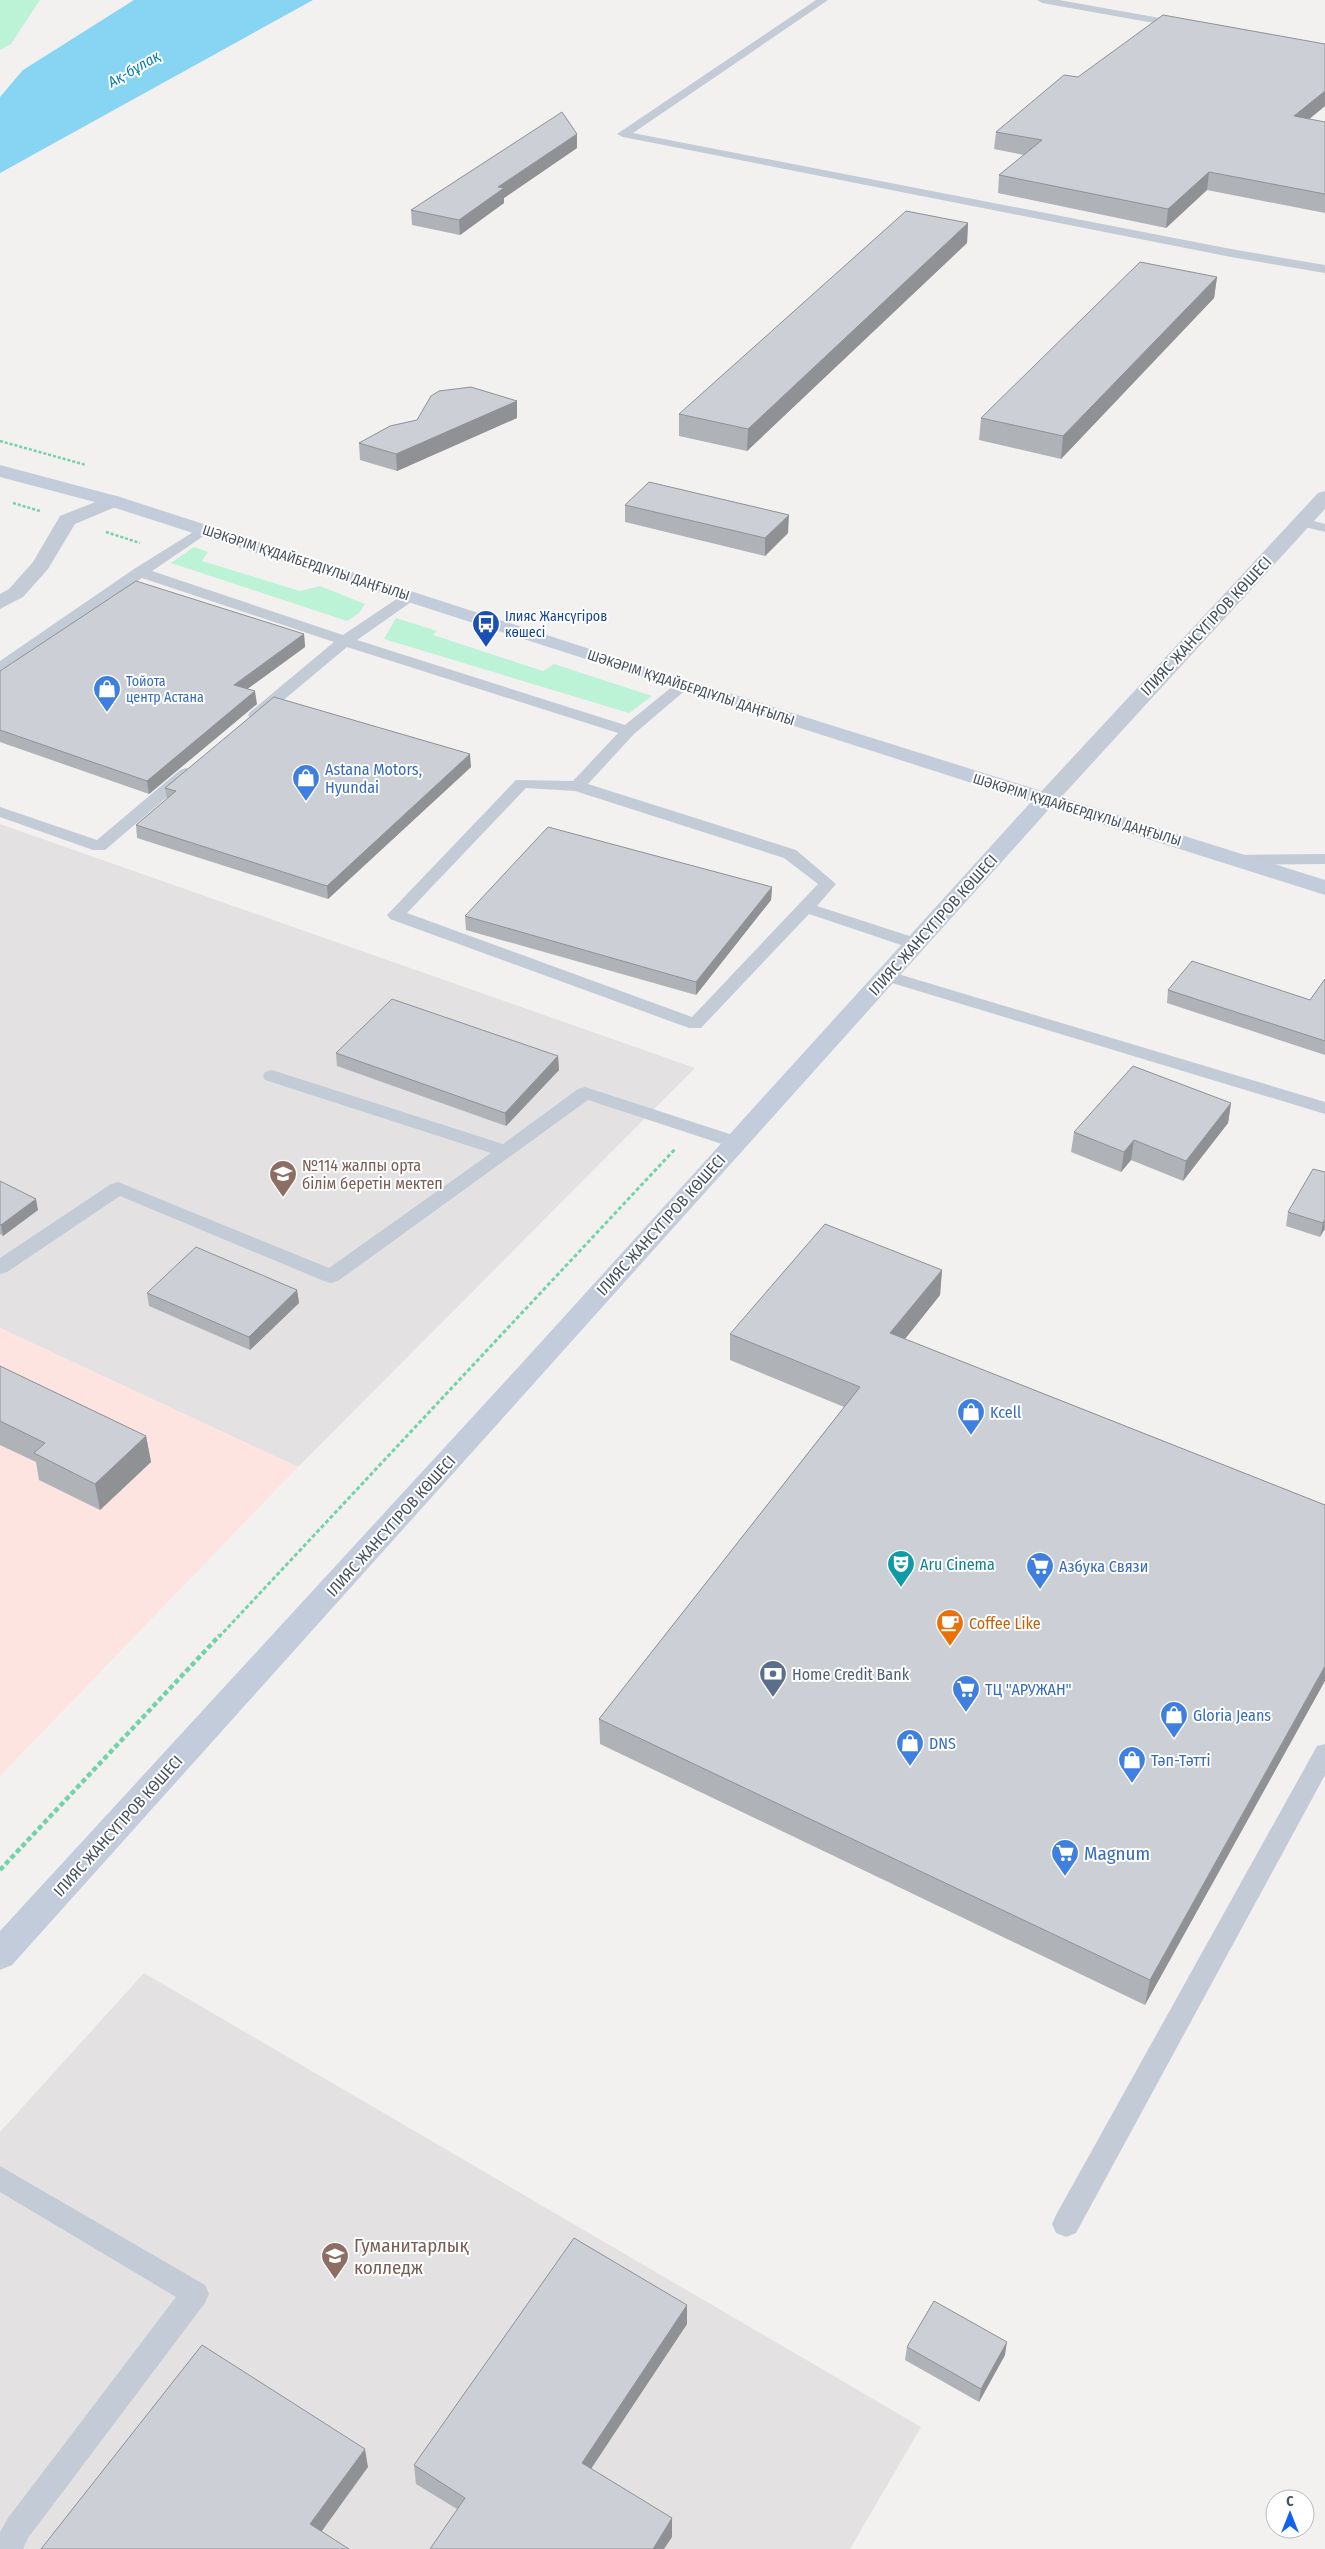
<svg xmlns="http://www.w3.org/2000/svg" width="1325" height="2549" font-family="'Fira Sans Condensed',sans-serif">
<rect width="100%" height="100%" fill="#f3f0f0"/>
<path fill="#e4e1e2" d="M0,824L695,1068L298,1467L0,1328Z
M144,1973L921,2427L850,2549H0V2132Z"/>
<path fill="#fde4e0" d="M0,1328L298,1467L0,1776Z"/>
<path fill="#bcf2d5" d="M0,0H40L11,44L0,50Z
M194,547L208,552L202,561L300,591L320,586L365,604L359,613L347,621L171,563Z
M396,618L437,631L433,635L543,671L554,664L652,696L629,713L384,639Z"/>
<path fill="#87d5f2" d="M134,0H313L0,173V97L23,70Z"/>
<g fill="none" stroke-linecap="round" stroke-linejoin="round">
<path stroke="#72d3a9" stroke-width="2.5" stroke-dasharray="3 2" stroke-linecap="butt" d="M0,441L86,465
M13,503L40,511
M106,532L140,543"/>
<path stroke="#72d3a9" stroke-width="3" stroke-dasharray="4 2.5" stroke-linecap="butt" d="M219,1637L676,1148"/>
<path stroke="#72d3a9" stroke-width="4.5" stroke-dasharray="5 3" stroke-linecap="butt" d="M0,1870L220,1635"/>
<path fill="#c3cbd6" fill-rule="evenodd" d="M816,0H828L633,133L1231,249L1325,265V273L1231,257L623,137L617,134Z
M1037,0H1059L1182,22L1187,25L1182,28L1042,3Z
M1302,518L1325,524V532L1297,525L1295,522Z
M203,526L210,530L208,533L152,571L343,635L404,594H414L416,597L414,600L357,640L625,725L678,682H688L691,685L688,688L634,734L588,784L796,850L836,884L817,906L922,940L925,944L922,948H910L809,914L701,1028H689L390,919L387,915L516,780L573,781L618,733L347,647L262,718H250L248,715L250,712L334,642L142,578L5,671L0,673V661L134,569ZM526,788L575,791L784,858L818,884L692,1017L407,913Z
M186,768L192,770L194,773L192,776L105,850H93L0,817V807L97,840L180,770Z
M1325,854V864L1236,865L1230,864L1228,860L1230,856L1236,855Z
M888,971L1325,1102V1114L882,980L879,976L882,972Z
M272,1070L503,1144L578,1089L585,1087L742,1138L744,1142L742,1146H728L588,1100L338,1281L331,1283L324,1281L120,1196L7,1272L0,1274V1258L111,1184L118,1182L329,1268L491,1153L265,1080L263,1076L265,1072Z
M1325,1744V1775L1076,2233L1066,2237L1056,2233L1052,2224L1056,2215L1317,1746Z
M0,2166L205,2285L209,2294L205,2303L28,2538L23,2549H0V2532L8,2518L176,2297L0,2192Z"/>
<path fill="#c3cbd6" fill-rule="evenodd" d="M1325,491V509L1053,806L1045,808L1037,806L1034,801L1037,796L1318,493Z
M113,495L120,497L123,501L120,505L75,524L48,569L23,597L0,609V594L9,589L33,562L60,516Z"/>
<path fill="#c2ccda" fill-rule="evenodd" d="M0,465L120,497L633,663L1325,880V895L1050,808L12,1965L0,1970V1931L523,1362L1031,802L106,505L0,477Z"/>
</g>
<path fill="#afb2b7" d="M1325,44V106L1309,119L1325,122V213L1207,190L1166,228L998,193L999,175L1024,155L994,149L996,132L1078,77Z
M577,148L504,198V203L460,235L412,225L411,210Z
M968,223L967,243L747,451L679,436V414Z
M1217,277L1214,298L1061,459L979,440L981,418Z
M517,401V418L397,471L360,460L359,443Z
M625,505L788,533L765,556L625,522Z
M304,634L305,647L247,689L257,704L149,794L0,742V671Z
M471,767L328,899L137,838L136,825L167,799L165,788Z
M772,887L771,900L696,995L466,930L465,916Z
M1325,979V1055L1167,1003L1168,990L1310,1000Z
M336,1053L558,1056L559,1070L506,1126L337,1066Z
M1231,1103L1228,1123L1183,1181L1131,1160L1121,1172L1071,1152L1074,1132Z
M1325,1172V1231L1324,1230L1320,1237L1286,1226L1288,1212Z
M0,1181L38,1210L3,1236L0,1234Z
M942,1270L940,1295L905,1339L1325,1505L1145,2005L600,1744L599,1719L844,1407L730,1360V1334Z
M297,1290L299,1303L250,1350L149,1306L147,1293Z
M0,1366L146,1436L151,1462L100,1510L39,1480L36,1462L0,1445Z
M687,2324L591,2468L672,2537L457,2509L416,2484L414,2465Z
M907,2347L1005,2355L979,2402L905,2360Z"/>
<path fill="#8f9195" d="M1325,91V106L1291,134L1294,116Z
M577,134V148L504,198V203L460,235L459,220L498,187Z
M1209,172L1207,190L1166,228L1168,209Z
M968,223L967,243L747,451L748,429Z
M1217,277L1214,298L1061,459L1063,436Z
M517,401V418L397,471L396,454Z
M789,515L788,533L765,556V538Z
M304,634L305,647L235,698L234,685Z
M255,691L257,704L149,794L147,781Z
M470,754L471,767L328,899L327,886Z
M772,887L771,900L696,995V982Z
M558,1056L559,1070L506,1126L505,1113Z
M1231,1103L1228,1123L1183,1181L1186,1161Z
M1134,1140L1131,1160L1121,1172L1124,1152Z
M36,1199L38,1210L3,1236L1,1225Z
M1325,1219L1324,1230L1320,1237L1323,1223Z
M942,1270L940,1295L889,1359L890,1333Z
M297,1290L299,1303L250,1350L249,1337Z
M146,1436L151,1462L100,1510L95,1484Z
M1325,1666V1681L1145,2005L1150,1980Z
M687,2305V2324L583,2481L582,2463Z
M1007,2342L1005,2355L979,2402L981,2389Z
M365,2449L368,2467L314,2542L310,2524Z
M672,2518V2537L664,2549H653Z"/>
<path fill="#cccfd5" stroke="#8f9195" d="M1163,15L1325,44V91L1294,116L1325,122V194L1209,172L1168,209L999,175L1042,140L996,132L1064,75L1078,77Z
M562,112L577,134L498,187L504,188L459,220L411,210Z
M906,211L968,223L748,429L679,414Z
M1140,262L1217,277L1063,436L981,418Z
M471,387L517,401L396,454L359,443L390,426L417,420L431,396L439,391Z
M649,482L789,515L765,538L625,505Z
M136,581L304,634L234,685L255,691L147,781L0,730V671Z
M274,697L470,754L327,886L136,825L176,791L165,788Z
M548,827L772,887L696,982L465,916Z
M1192,961L1310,1000L1325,979V1041L1168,990Z
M392,999L558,1056L505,1113L336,1053Z
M1133,1066L1231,1103L1186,1161L1134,1140L1124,1152L1074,1132Z
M1313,1169L1325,1172V1219L1323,1223L1288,1212Z
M0,1181L36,1199L1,1225L0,1224Z
M825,1224L942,1270L890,1333L1325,1505V1666L1150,1980L599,1719L860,1387L730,1334Z
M196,1247L297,1290L249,1337L147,1293Z
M0,1366L146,1436L95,1484L34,1453L45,1443L0,1421Z
M574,2238L687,2305L582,2463L672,2518L653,2549H430L465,2498L414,2465Z
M934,2301L1007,2342L981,2389L907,2347Z
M202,2345L365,2449L310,2524L349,2549H41Z"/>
<defs>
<symbol id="bus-pin" viewBox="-11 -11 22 30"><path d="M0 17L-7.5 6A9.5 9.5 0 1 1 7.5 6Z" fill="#1a4fb4" stroke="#fff"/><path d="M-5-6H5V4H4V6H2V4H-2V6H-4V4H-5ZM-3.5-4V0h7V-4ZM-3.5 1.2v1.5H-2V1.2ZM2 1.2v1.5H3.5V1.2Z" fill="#fff"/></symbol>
<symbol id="shop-pin" viewBox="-11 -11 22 30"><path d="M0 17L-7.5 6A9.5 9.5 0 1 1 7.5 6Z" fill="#3f7fe0" stroke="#fff"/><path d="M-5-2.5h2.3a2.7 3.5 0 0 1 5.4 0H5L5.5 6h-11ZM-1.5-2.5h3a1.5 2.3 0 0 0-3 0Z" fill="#fff"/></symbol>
<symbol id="school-pin" viewBox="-11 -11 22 30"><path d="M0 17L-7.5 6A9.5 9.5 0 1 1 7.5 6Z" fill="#8d6e63" stroke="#fff"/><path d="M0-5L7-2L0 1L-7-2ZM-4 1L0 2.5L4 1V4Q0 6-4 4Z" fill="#fff"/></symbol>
<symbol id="theatre-pin" viewBox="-11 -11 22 30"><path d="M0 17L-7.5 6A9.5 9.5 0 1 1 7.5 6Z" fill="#0f9aa8" stroke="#fff"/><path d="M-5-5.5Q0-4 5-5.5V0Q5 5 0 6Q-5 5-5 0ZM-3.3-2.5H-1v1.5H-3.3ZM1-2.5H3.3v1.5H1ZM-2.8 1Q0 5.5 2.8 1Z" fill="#fff"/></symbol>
<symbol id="supermarket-pin" viewBox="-11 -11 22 30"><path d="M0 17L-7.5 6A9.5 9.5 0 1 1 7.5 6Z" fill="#3f7fe0" stroke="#fff"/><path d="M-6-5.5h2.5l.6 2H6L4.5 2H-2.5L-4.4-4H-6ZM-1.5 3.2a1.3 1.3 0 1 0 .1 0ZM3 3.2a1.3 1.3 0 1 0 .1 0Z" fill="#fff"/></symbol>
<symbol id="cafe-pin" viewBox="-11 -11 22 30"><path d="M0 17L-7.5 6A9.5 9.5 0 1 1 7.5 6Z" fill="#e8710a" stroke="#fff"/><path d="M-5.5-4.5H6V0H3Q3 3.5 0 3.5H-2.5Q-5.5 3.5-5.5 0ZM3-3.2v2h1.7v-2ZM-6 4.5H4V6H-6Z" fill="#fff"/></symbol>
<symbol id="bank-pin" viewBox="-11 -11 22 30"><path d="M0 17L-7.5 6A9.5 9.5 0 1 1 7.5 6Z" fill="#5c6f8a" stroke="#fff"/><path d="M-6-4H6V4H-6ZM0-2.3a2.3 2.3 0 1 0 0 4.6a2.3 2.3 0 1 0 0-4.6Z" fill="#fff"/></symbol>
<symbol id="university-pin" viewBox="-11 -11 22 30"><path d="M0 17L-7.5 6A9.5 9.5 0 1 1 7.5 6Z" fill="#8d6e63" stroke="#fff"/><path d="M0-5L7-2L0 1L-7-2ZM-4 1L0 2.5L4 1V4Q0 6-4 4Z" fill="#fff"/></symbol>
</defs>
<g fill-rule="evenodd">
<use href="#bus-pin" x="470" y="608" width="32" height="43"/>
<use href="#shop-pin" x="91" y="673" width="32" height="43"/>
<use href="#shop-pin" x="290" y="762" width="32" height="43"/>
<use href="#school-pin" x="267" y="1158" width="32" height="43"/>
<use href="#shop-pin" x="955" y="1396" width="32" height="43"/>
<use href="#theatre-pin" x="885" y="1548" width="32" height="43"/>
<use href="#supermarket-pin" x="1024" y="1550" width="32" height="43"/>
<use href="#cafe-pin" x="934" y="1607" width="32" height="43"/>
<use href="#bank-pin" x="757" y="1658" width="32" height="43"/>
<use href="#supermarket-pin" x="950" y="1673" width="32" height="43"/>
<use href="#shop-pin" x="1158" y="1699" width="32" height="43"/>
<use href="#shop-pin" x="894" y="1727" width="32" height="43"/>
<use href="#shop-pin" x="1116" y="1744" width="32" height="43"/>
<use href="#supermarket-pin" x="1049" y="1837" width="32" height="43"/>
<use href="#university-pin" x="319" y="2240" width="32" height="43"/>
</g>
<g text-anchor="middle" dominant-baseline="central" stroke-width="4" stroke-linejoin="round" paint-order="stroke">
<g font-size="14" fill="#47525f" stroke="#fff">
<text transform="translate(306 563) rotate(18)">ШӘКӘРІМ ҚҰДАЙБЕРДІҰЛЫ ДАҢҒЫЛЫ</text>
<text transform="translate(691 688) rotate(18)">ШӘКӘРІМ ҚҰДАЙБЕРДІҰЛЫ ДАҢҒЫЛЫ</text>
<text transform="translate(1077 810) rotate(17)">ШӘКӘРІМ ҚҰДАЙБЕРДІҰЛЫ ДАҢҒЫЛЫ</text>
</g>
<g font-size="14" fill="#164399" stroke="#fff" text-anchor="start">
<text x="505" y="616">Ілияс Жансүгіров<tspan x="505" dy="16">көшесі</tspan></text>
</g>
<g font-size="14" fill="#366cbe" stroke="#fff" text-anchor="start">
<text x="126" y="681">Тойота<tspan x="126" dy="16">центр Астана</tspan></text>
</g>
<g font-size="15" font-style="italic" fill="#047fae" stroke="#fff">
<text transform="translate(134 69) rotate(-30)">Ақ-бұлақ</text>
</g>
<g font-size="16" fill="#47525f" stroke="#fff">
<text transform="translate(1206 626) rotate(-47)">ІЛИЯС ЖАНСҮГІРОВ КӨШЕСІ</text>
<text transform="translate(933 925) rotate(-48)">ІЛИЯС ЖАНСҮГІРОВ КӨШЕСІ</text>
<text transform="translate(661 1225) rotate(-48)">ІЛИЯС ЖАНСҮГІРОВ КӨШЕСІ</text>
<text transform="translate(391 1526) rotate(-48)">ІЛИЯС ЖАНСҮГІРОВ КӨШЕСІ</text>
<text transform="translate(118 1826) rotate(-48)">ІЛИЯС ЖАНСҮГІРОВ КӨШЕСІ</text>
</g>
<g font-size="16" fill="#366cbe" stroke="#fff" text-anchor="start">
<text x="325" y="769">Astana Motors,<tspan x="325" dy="18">Hyundai</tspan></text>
<text x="990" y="1412">Kcell</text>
<text x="1059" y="1566">Азбука Связи</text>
<text x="985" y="1689">ТЦ "АРУЖАН"</text>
<text x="1193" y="1715">Gloria Jeans</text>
<text x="929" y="1743">DNS</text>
<text x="1151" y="1760">Тәп-Тәтті</text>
</g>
<g font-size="16" fill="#785e54" stroke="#fff" text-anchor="start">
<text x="302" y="1165">№114 жалпы орта<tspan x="302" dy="18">білім беретін мектеп</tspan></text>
</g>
<g font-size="16" fill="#0d838f" stroke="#fff" text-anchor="start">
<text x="920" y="1564">Aru Cinema</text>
</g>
<g font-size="16" fill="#c56008" stroke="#fff" text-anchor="start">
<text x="969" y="1623">Coffee Like</text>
</g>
<g font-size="16" fill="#4e5e75" stroke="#fff" text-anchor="start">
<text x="792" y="1674">Home Credit Bank</text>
</g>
<g font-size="19" fill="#366cbe" stroke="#fff" text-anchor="start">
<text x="1084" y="1853">Magnum</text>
</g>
<g font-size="19" fill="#785e54" stroke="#fff" text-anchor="start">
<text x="354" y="2245">Гуманитарлық<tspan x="354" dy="22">колледж</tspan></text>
</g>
</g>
<g transform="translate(1290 2514)"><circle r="24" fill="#ffffff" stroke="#b5babf"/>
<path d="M0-4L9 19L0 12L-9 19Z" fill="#0e62ef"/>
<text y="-8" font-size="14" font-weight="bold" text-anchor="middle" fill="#47525f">С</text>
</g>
</svg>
